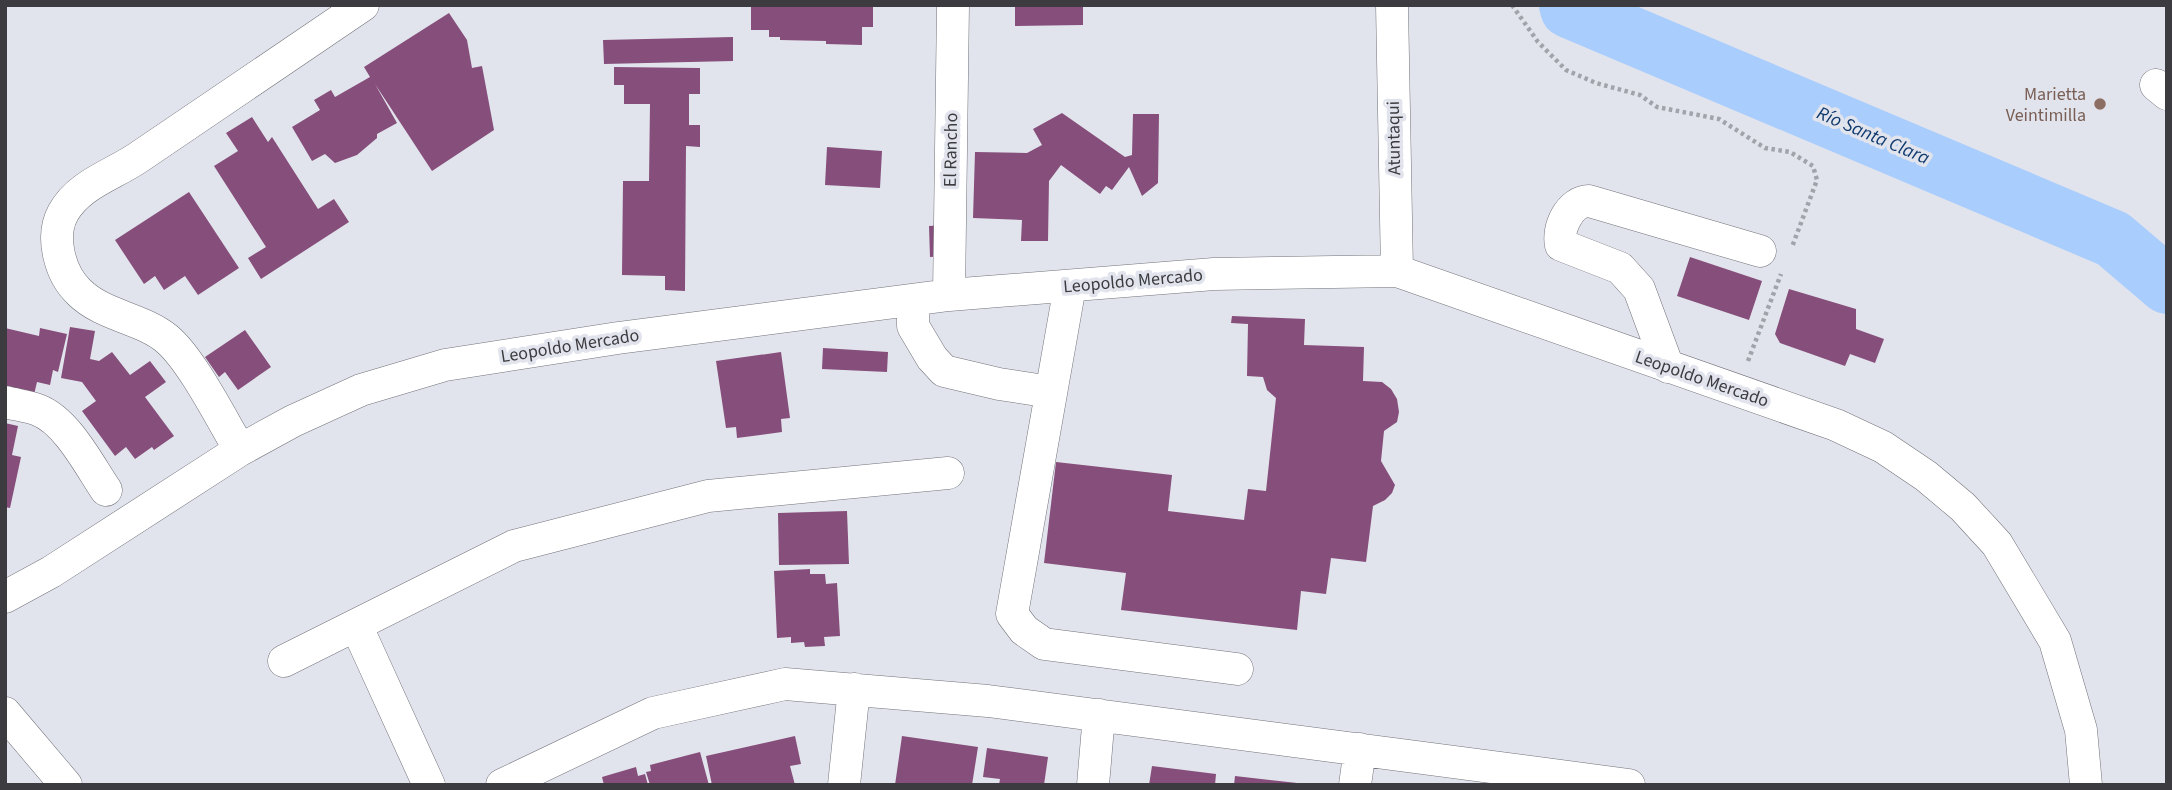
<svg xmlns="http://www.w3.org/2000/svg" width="2172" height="790" font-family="'Source Sans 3',sans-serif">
<rect width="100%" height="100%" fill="#e2e4ed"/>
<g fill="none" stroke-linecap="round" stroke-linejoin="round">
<path stroke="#a9cdfc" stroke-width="58" d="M1568,5L1569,9L2113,239L2167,285"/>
</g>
<path fill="#864e7a" d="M751,5H873V27H862V45L826,44V41L780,40V37H769V30H751Z
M1015,5H1083V25L1015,26Z
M449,13L467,40L472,68L482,66L494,130L432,171L375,84L397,123L377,134V138L357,155L335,163L325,154L312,161L292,127L320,110L314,100L331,90L335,97L370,77L364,67Z
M733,37V61L604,64L603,40Z
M614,67L700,68V94H689V125H700V147L686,146L685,291L665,290V276L622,275L623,181H649L650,104H624V85H614Z
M1062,113L1125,157L1132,155L1133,114H1159L1158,183L1142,196L1129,167L1112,190L1106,186L1100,194L1061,165L1049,181L1048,241H1021L1022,220L973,218L975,152L1027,153L1042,145L1033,129Z
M252,117L268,142L272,137L318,209L334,199L349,222L261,279L248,258L266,247L214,166L238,151L226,133Z
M827,147L882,151L880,188L825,185Z
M189,192L239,268L198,295L185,276L164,290L155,276L144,284L115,240Z
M945,225L947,256L930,257L929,226Z
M1690,257L1762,281L1749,320L1677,296Z
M1789,289L1856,309V329L1884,339L1875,363L1850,354L1845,366L1780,343L1775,334Z
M1232,316L1305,319L1304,345L1364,347L1363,381L1382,382L1391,389L1397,399L1399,412L1397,422L1384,431L1381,461L1395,485L1392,493L1385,500L1373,506L1366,562L1331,558L1326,594L1301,591L1297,630L1121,610L1126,573L1044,563L1056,462L1172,475L1168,511L1244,520L1248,489L1266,491L1276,398L1267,390L1263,377L1247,376L1248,324L1231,323Z
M70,327L95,331L90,359L99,361L112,352L130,375L150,361L166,382L145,397L174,436L154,450L152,447L135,459L126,447L115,456L82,411L96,401L82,382L61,378Z
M5,328L39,336L40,328L67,334L58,372L53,370L50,385L37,382L33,399L5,392Z
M245,330L271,367L238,390L225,372L219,377L205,357Z
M823,348L888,352L887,372L822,369Z
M781,352L790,418L781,419L782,432L737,438L736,427L726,428L716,361Z
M5,423L18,426L12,455L21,457L10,508L5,507Z
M847,511L849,564L779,565L778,513Z
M810,569V574H825L826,584L837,583L840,636L824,637L825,646L805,647L804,642L791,643V637L777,638L774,571Z
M795,736L801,764L790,766L795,785H712L706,756Z
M902,736L978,747L972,785H895Z
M987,748L1048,757L1044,785H999L1000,779L983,777Z
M700,752L709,785H650L646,772L651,771L650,765Z
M1152,766L1216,774L1215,785H1149Z
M636,767L638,776L645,774L648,785H604L602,777Z
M1235,776L1297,783V785H1234Z"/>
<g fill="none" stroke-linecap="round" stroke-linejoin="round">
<defs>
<path id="minor" d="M1392,5L1397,271
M2156,85L2167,94
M1070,286L1012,614L1024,630L1044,644L1237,669
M949,295L953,5
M913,300V326L932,358L944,371L999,384L1051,392
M1668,367L1639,289L1620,268L1561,245C1557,228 1570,201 1589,201L1760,251
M5,402C16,405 28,406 38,410C67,421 89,465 106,490
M240,450C222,420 192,360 167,339C142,318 103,316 79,292C60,274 50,237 63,213C79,184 113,175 139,157C213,107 288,56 363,5
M5,597L51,572L240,450L293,421L361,390L445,365L618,338L949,295L1214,274L1397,271L1836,425L1883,447L1926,476L1963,507L1997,544L2055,641L2081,730L2086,785
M356,625L429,785
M284,661L514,546L708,496L948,473
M5,713L66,785
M502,785L653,713L785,684L988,701L1629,785
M844,785L854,689
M1093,785L1099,715
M1355,785L1360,749"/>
</defs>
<use href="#minor" stroke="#72737b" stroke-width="33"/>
<path stroke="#a2a3aa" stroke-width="4.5" stroke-dasharray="3.5 3.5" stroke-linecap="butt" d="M1512,5L1538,42L1566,70L1596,83L1640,95L1657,107L1719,119L1765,148L1790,152L1813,166L1817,180L1792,247
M1748,361L1781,274"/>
<use href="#minor" stroke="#fff" stroke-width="32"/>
</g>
<circle fill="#8d6e63" stroke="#e2e4ed" stroke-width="2.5" cx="2100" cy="104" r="7"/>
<g text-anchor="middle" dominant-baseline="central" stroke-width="7" stroke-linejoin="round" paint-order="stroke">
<g font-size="18" fill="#785e54" stroke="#e2e4ed" text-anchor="end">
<text x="2086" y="94">Marietta<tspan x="2086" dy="21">Veintimilla</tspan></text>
</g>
<g font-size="18" fill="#3c3c40" stroke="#e2e4ed">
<text transform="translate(1394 138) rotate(-91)">Atuntaqui</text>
<text transform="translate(951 150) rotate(-89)">El Rancho</text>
<text transform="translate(1133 281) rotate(-5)">Leopoldo Mercado</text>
<text transform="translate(570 346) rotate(-9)">Leopoldo Mercado</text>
<text transform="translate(1702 379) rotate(19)">Leopoldo Mercado</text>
</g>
<g font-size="19" font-style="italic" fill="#0f3a6e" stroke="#e2e4ed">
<text transform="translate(1873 136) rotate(23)">Río Santa Clara</text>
</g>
</g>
<rect width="2172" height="790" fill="none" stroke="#3c3c40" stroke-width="14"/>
</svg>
